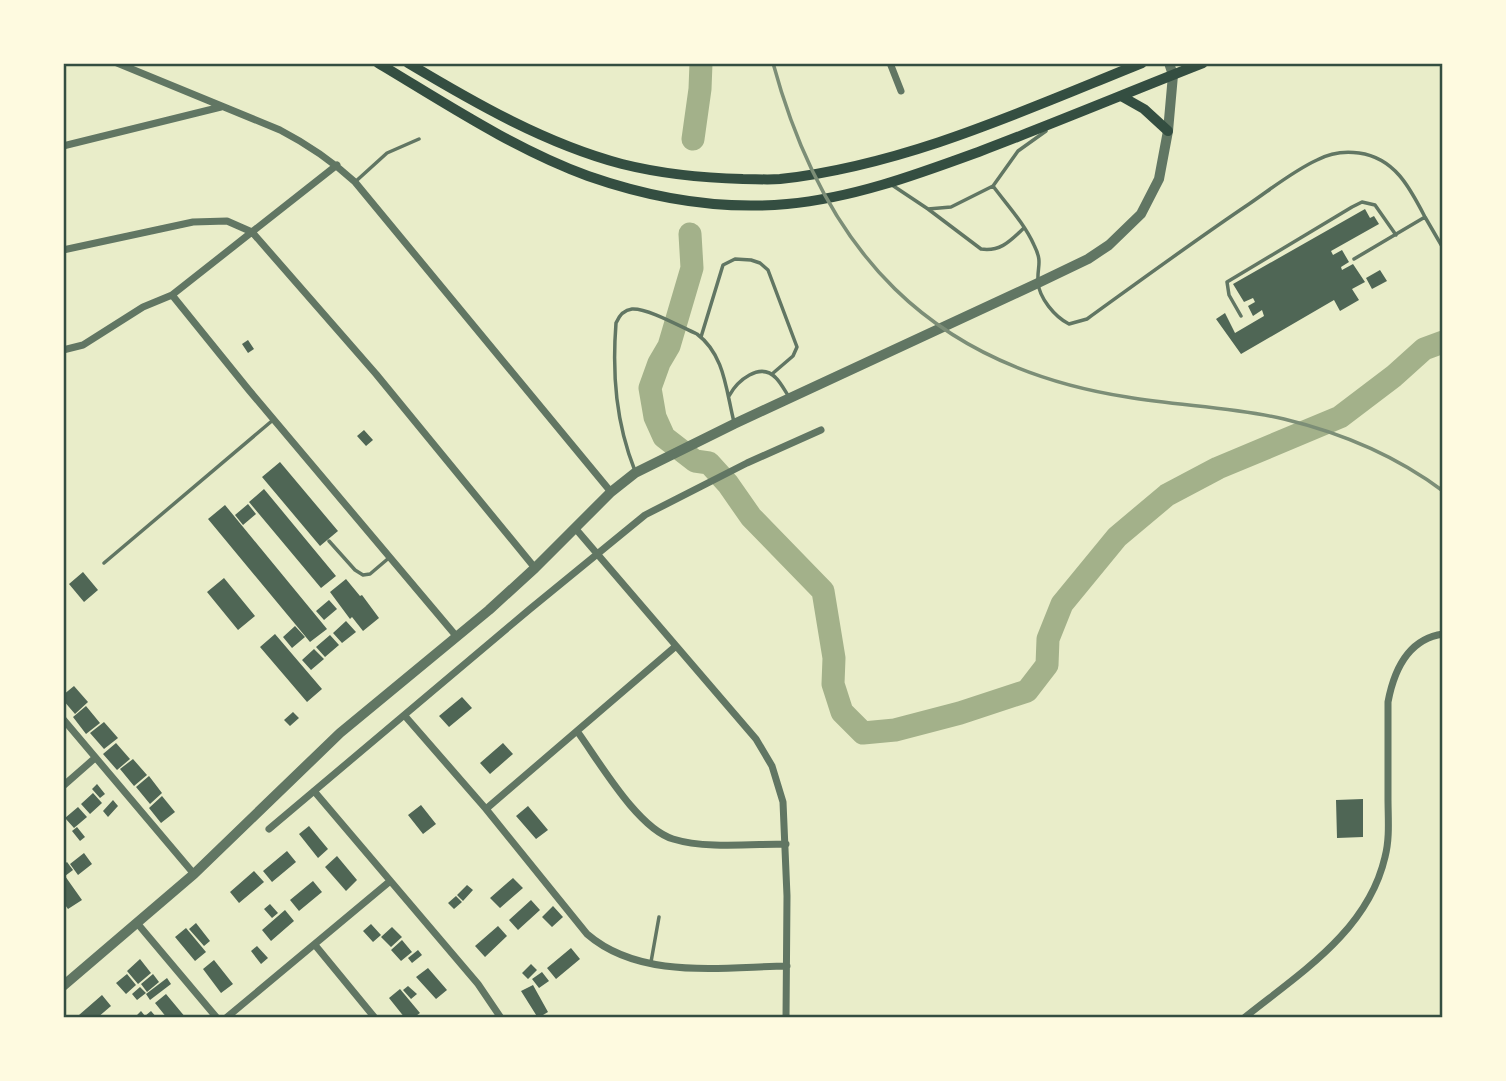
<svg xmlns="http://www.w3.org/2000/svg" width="1506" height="1081" font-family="'Source Sans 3',sans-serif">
<rect width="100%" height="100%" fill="#e9edc9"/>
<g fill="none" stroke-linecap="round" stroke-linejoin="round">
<path stroke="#a3b18a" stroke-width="23" d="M693,139L700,89L701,63
M690,234L692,268L669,346L659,363L650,388L655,417L664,437L695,461L709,463L728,484L751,517L823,591L834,658L833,684L842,712L863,733L895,730L960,713L1027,691L1047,665L1048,639L1062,604L1117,537L1167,495L1218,468L1340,417L1394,376L1424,349L1443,342"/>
</g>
<path fill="#4f6655" d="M1365,209L1370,218L1374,216L1379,224L1331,251L1333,255L1342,250L1349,262L1341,267L1342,270L1353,264L1365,282L1352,289L1359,300L1340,311L1334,300L1241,354L1216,319L1225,313L1235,333L1264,316L1262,310L1253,316L1248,306L1255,302L1253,298L1244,302L1233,284Z
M1380,270L1387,281L1372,289L1366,278Z
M248,340L254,349L248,353L242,344Z
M364,430L373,440L366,446L357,436Z
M280,462L338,531L320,546L262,477Z
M264,489L336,576L321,588L249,502Z
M248,504L256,514L243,525L235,515Z
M225,505L327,629L310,642L208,519Z
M83,572L98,590L84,602L69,584Z
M224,578L255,616L238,630L207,592Z
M346,579L360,596L362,595L379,618L363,631L352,617L350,619L330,592Z
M329,600L337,609L324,620L316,611Z
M346,621L356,632L342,643L333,633Z
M295,626L305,637L292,648L283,637Z
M275,634L322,689L307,702L260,647Z
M330,635L339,645L325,657L316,647Z
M314,649L324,659L311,670L302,660Z
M74,686L88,702L75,714L63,700V695Z
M462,697L472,708L449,727L439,716Z
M86,706L100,723L86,734L73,717Z
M293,712L299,718L290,726L284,720Z
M104,722L118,738L104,749L90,733Z
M116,743L130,759L117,770L103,754Z
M503,743L513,754L490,774L480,763Z
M133,759L147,775L134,786L120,769Z
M149,776L162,793L150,804L136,787Z
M97,784L105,794L100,798L92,789Z
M93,793L102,803L90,814L81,804Z
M162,796L175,812L161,823L149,808Z
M1363,799V837L1337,838L1336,800Z
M113,800L118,806L108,817L103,811Z
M421,805L436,824L423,834L408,815Z
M528,806L548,830L536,839L516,816Z
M78,807L87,817L74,828L65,818Z
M309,826L328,849L318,858L299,834Z
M77,827L85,837L80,841L72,831Z
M287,851L296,862L272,882L263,871Z
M84,853L92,864L78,875L70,864Z
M337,856L357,880L346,891L325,867Z
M67,862L73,870L65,876L82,900L68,909L65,905L63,906V865Z
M254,871L264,882L239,903L230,892Z
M513,878L523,888L500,908L490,898Z
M313,881L322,892L299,911L290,900Z
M467,885L473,890L463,901L457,895Z
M456,896L462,902L454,909L448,903Z
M531,900L540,910L518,930L509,920Z
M270,904L278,913L272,918L264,909Z
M553,906L563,917L552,927L542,917Z
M285,910L294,921L271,941L262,930Z
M196,923L210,941L204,946L189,929Z
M371,924L381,935L373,942L363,931Z
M498,926L507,936L485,957L475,946Z
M392,927L402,937L391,947L381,937Z
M186,928L206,952L195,961L175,937Z
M402,940L412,952L401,961L391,950Z
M257,946L268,958L261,964L251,951Z
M571,948L580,959L556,979L547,968Z
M418,950L422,955L412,963L408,958Z
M140,959L151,973L138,984L127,971Z
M214,960L233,984L221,993L203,969Z
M531,964L537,970L528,979L522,973Z
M428,968L447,990L436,999L416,977Z
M542,972L549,981L539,988L532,979Z
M127,974L136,985L126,994L116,983Z
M153,974L159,982L147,992L141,984Z
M167,978L171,984L150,1000L146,994Z
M533,985L548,1012L538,1018L521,991Z
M408,986L417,994L411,999L403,990Z
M140,987L146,993L137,1000L132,994Z
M400,989L420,1013L413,1018H405L389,998Z
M166,994L186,1018H167L155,1003Z
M102,995L111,1006L97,1018H82L79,1015Z
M141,1011L145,1016L151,1011L157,1018H138L136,1016Z"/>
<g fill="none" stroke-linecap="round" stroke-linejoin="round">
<path stroke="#617663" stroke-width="3.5" d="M355,182L387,153L419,139
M892,185L928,209L951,207L993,186L1018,151L1046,131
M993,186C1007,205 1024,223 1034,245C1043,263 1037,265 1038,282C1039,298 1055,317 1069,324L1087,319C1141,280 1194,241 1249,204C1271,189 1293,171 1317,160C1330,153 1345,151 1359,153C1395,158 1410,188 1425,217L1354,259
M928,209L981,249C1001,252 1011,240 1024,228
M1425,217L1443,248
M1241,316L1229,295L1227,282L1352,207L1362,202L1375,205L1396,235
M701,337L723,265L735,259L751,260L760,263L768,270L797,347L793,356L772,374
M729,396C737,381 760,361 776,378C781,383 785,391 789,397
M635,471C616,423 612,375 616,323C619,316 623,310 632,309C648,308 681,327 697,334C725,355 726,391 734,422
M329,541L355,570L363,575L370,574L390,557
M104,563L273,420
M651,962L659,917"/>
<path stroke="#617663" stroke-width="7" d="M117,63L280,130C307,144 332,161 355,182L611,492
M890,63L901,91
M63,146L221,107
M63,250L193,222L227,221L252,232L376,374L535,568
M172,295L248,389L457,637
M63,350L83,345L143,307L172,295L337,165
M575,528L756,739L772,766L783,802L787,896L786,1018
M405,716L486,809L587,934C640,980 721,967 787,966
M63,719L194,874
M577,731C599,761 637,828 673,839C705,849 752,844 786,844
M63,786L95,758
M314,791L478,984L501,1018
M486,809L676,646
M269,829L530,609L645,515L747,463L821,430
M137,923L217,1018
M315,945L375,1018
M226,1018L389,882
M1244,1018C1300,973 1368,931 1385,857C1390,838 1388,818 1388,798C1388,766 1388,734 1388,702C1394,670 1408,639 1443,634"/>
<path stroke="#617663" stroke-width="10" d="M63,986L194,874L340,733L489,610L535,568L611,492L635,473L734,424L1038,283L1088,259L1109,245L1141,214L1159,179L1168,131L1173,75L1169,63"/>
<path stroke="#344e41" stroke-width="10" d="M378,63C445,103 514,149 588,176C651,198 720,210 787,204C854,198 918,174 981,151C1055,123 1129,92 1203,63
M408,63C475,103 546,144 622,164C662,174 703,178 743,179C755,179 768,180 780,179C906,165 1025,110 1142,63
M1121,96L1144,109L1168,131"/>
<path stroke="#7c8e77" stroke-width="3.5" d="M773,63C824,251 929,366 1127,397C1179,406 1233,407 1284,419C1342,433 1395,455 1443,491"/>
</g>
<rect width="1506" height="1081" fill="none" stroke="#fefae0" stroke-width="130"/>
<rect x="65" y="65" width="1376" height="951" fill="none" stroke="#344e41" stroke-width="2.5"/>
</svg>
